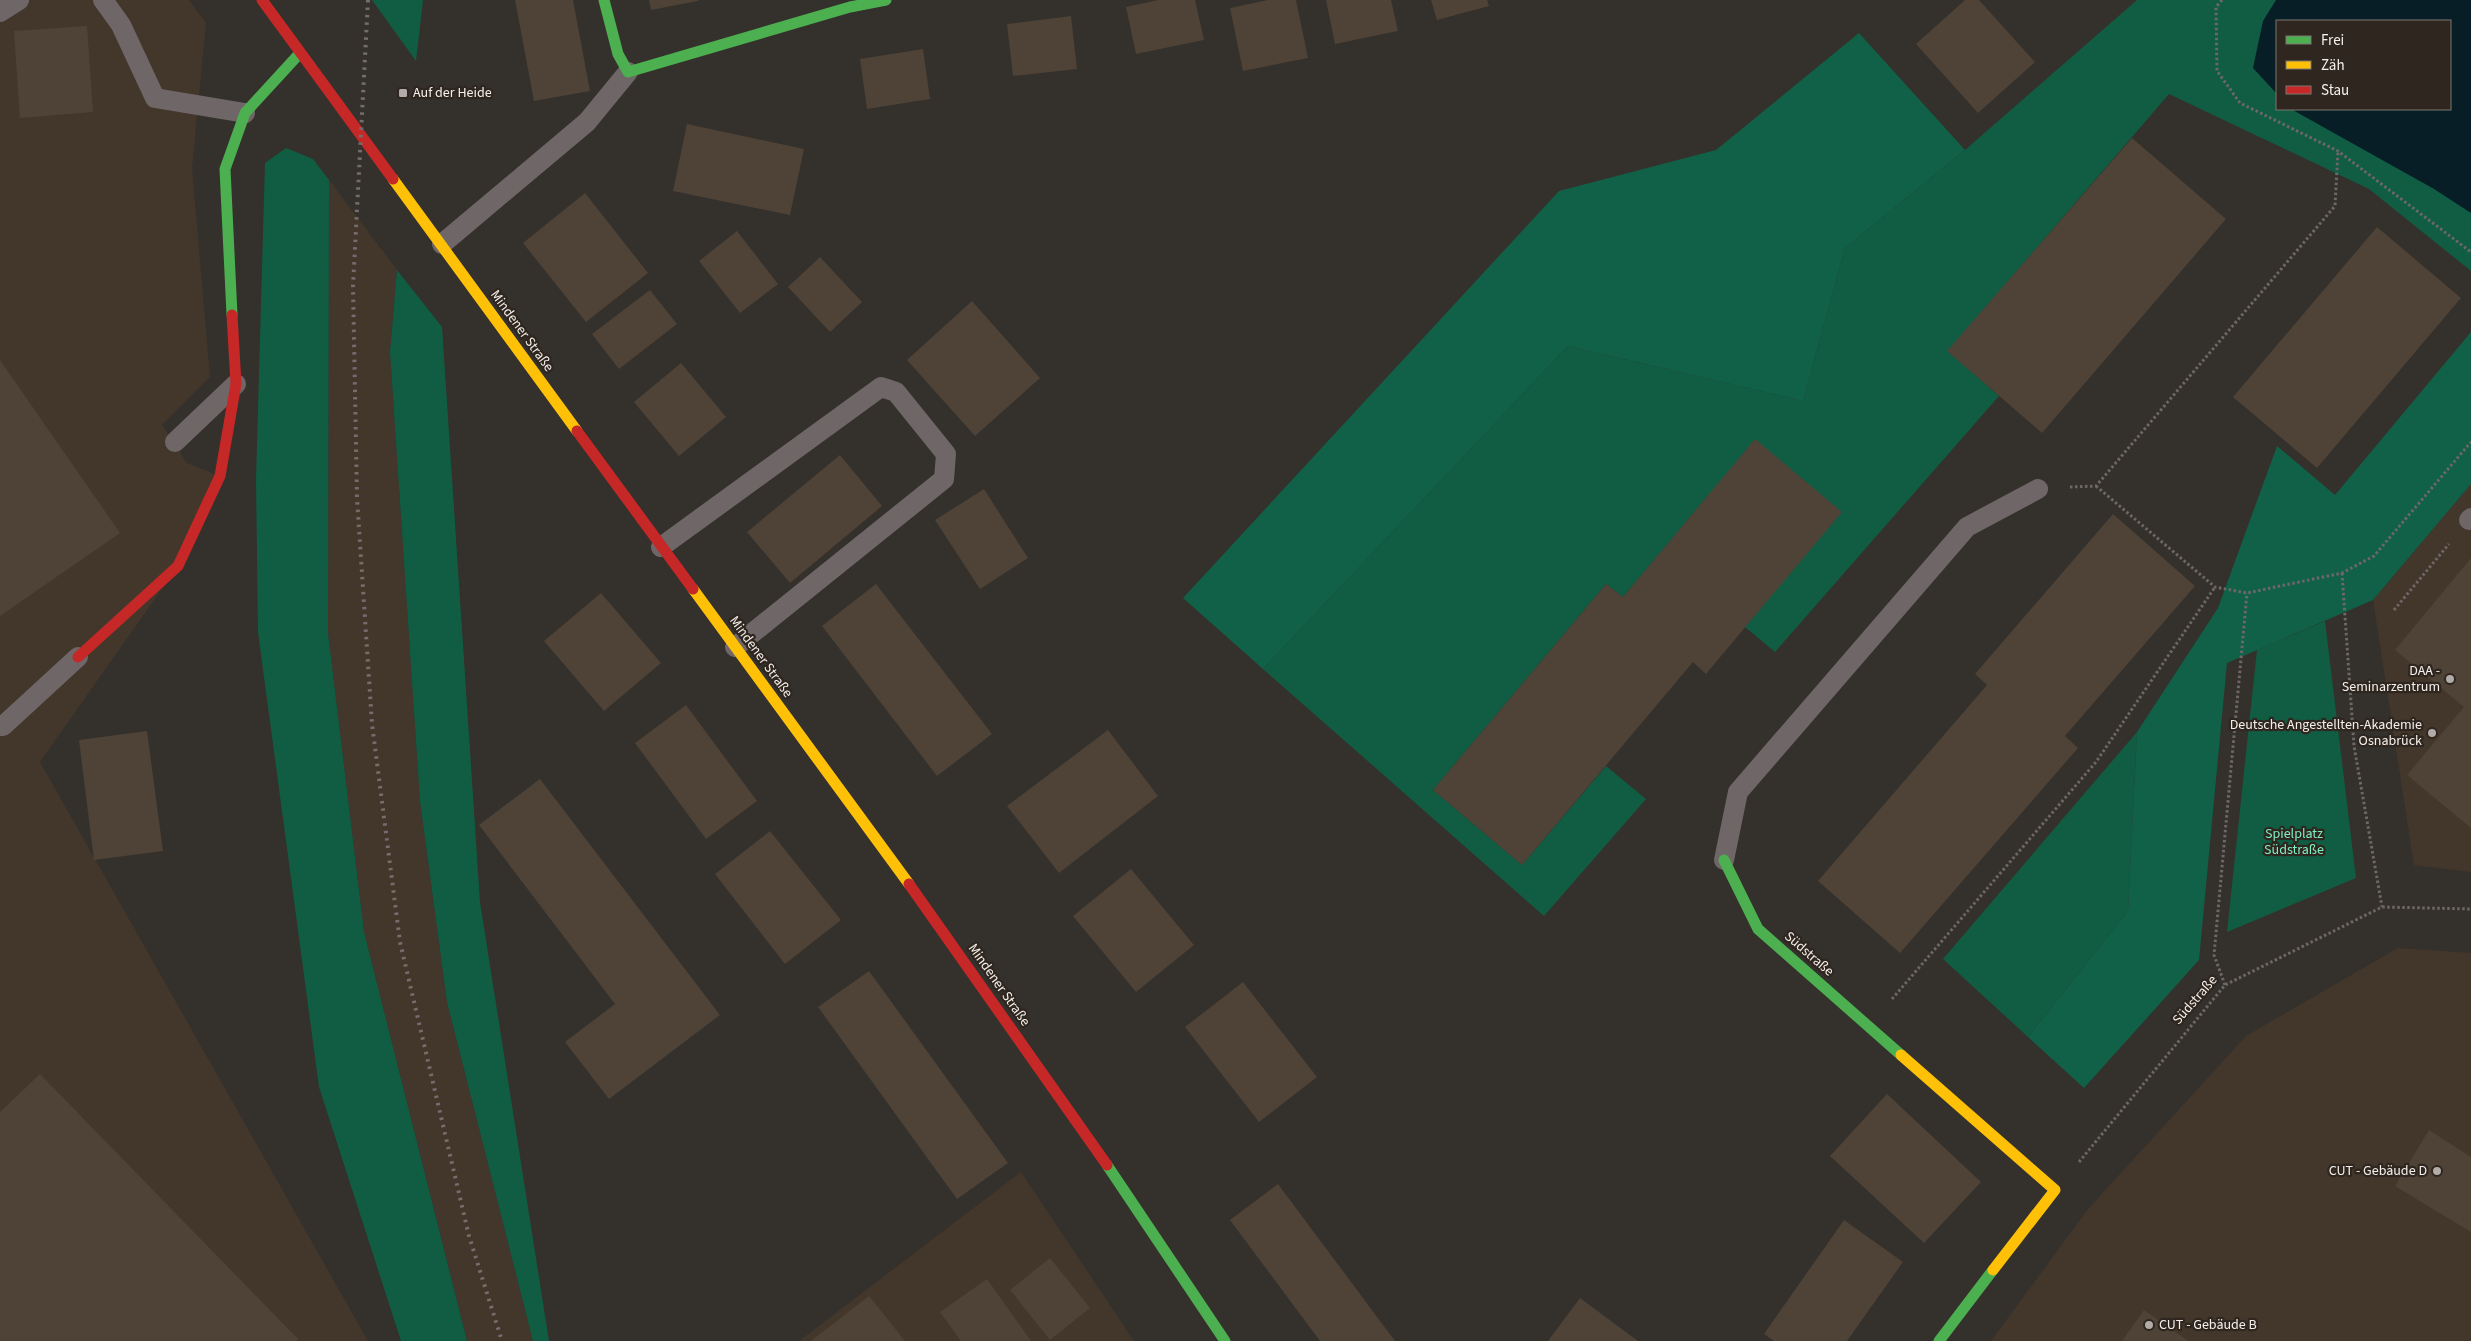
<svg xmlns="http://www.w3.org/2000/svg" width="2471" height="1341" font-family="'Source Sans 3',sans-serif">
<rect width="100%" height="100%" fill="#34302c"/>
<path fill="#43372b" d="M0,0H189L206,23L192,168L210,377L162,425L187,463L220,476L178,566L40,762L368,1341H0Z
M329,180L397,270L390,352L420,801L447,1002L533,1341H467L364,932L328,633Z
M2471,484V872L2414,865L2373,600Z
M2398,948L2471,953V1341H1991L2088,1209L2246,1036Z
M1021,1172L1134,1341H799Z"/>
<path fill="#115d44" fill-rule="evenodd" d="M372,0H423L416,61Z
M2137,0H2471V271L2369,189L2169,94L1948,351L1999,396L1775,652L1745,627L1755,440L1623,597L1606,584L1433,790L1522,865L1606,766L1646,799L1544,916L1263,669L1568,346L1803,401L1845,248L1965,150ZM2277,21H2450V109H2277Z
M286,148L313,159L329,180L328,633L364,932L467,1341H401L319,1087L258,632L256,479L265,163Z
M397,270L442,327L480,902L549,1341H533L447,1002L420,801L390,352Z
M2325,621L2356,878L2227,932L2257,650Z
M2137,732L2128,911L2028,1037L1943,959Z"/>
<path fill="#116148" d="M1859,33L1965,150L1845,248L1803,401L1568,346L1263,669L1183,598L1559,191L1716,150Z
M2471,332V484L2373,600L2227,663L2199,960L2084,1088L2028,1037L2128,911L2137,732L2218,608L2277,446L2335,495Z"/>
<path fill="#071e27" d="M2276,0H2471V213L2434,189L2291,109H2450V21H2277V94L2253,68L2263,21Z"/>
<path fill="#4e4336" d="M515,0H573L590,91L534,101Z
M649,0H698V1L651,10Z
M1158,0H1195L1204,40L1136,54L1126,7Z
M1268,0H1296L1308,58L1243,71L1230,8Z
M1326,0H1391L1398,31L1335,44Z
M1431,0H1487L1489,6L1437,20Z
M1965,0H1979L2035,62L1978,113L1916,44Z
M1071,16L1077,69L1013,76L1007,24Z
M87,26L93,112L20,118L14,31Z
M923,49L930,99L867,109L860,59Z
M687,124L804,149L790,215L673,191Z
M2132,138L2226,219L2042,433L1947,351Z
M585,193L648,273L586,322L523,243Z
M2377,227L2461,298L2317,468L2233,397Z
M737,231L778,284L740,313L699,261Z
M820,257L862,302L830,332L788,287Z
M650,290L677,324L619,369L592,334Z
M972,301L1040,378L975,436L907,360Z
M0,360L120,533L0,616Z
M681,363L726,417L679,456L634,402Z
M1755,439L1842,512L1706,674L1693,662L1522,865L1433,790L1606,584L1623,597Z
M840,455L882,506L790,583L747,532Z
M984,489L1028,558L980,589L935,520Z
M2113,514L2195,586L2065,736L2078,748L1900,953L1818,881L1987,685L1975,674Z
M2471,558V828L2407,775L2464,707L2395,650Z
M876,584L992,734L937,776L822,626Z
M601,593L661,663L604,711L544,641Z
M686,705L757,801L706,839L635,743Z
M1108,730L1158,796L1059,873L1007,806Z
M147,731L163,851L94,860L79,740Z
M540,779L720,1015L609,1099L565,1042L615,1004L479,825Z
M770,831L841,920L785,964L715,874Z
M1131,869L1194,945L1136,992L1073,916Z
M869,971L1008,1163L957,1199L818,1007Z
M1243,982L1317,1077L1259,1122L1185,1027Z
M40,1074L298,1339L296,1341H0V1112Z
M1887,1094L1981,1182L1924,1243L1830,1156Z
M2429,1130L2471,1157V1232L2395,1186Z
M1278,1184L1395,1341H1320L1230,1220Z
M1844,1220L1903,1262L1847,1341H1774L1764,1334Z
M1050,1258L1090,1308L1050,1340L1010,1290Z
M987,1279L1031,1341H961L940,1312Z
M869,1296L905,1341H811Z
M1580,1298L1638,1341H1548Z
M2144,1310L2188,1341H2122Z"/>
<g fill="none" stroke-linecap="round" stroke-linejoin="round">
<path stroke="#6e6767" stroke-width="3" stroke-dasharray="2.5 2.5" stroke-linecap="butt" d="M2222,0L2216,7L2217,71L2240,103L2338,151L2471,252
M2096,486L2215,587L2247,593L2342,573L2374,556L2471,442
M2070,487L2096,486L2335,206L2338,151
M2342,573L2354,746L2382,907
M2394,610L2449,544
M2225,985L2214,955L2247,593
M1892,999L2096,762L2215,587
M2079,1162L2225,985L2382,907L2471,909"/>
<path stroke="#6f6667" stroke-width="20" d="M103,0L121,25L155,98L245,113
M0,12L19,0
M442,244L587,122L628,72
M175,442L236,384
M2469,520L2471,518
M661,547L881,387L896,392L946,454L944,479L735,647
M0,726H3L78,657
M1724,860L1738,792L1967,527L2038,489"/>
<path stroke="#4caf50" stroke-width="11" d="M604,0L618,54L628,72L850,7L886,0
M232,315L225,169L245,113L300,53
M1724,860L1758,929L1901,1055
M1107,1165L1225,1341
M1939,1341L1993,1270"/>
<path stroke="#ffc107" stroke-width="11" d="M393,179L577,431
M693,589L909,884
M1901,1055L2055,1190L1993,1270"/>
<path stroke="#c62828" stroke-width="11" d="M262,0L393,179
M577,431L693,589
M78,657L178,566L220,476L236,384L232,315
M909,884L1107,1165"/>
<path stroke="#756d6d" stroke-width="4" stroke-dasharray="2.5 5" stroke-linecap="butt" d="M368,0L353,286L357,498L372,724L400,942L469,1236L502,1341"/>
</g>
<g fill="#b1aca8" stroke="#2e261f" stroke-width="2">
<rect x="398" y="88" width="10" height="10" rx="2.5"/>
<circle cx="2450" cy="679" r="5"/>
<circle cx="2432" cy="733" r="5"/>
<circle cx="2437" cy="1171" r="5"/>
<circle cx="2149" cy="1325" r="5"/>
</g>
<g text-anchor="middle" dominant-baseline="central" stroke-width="4.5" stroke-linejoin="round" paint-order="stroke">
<g font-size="14" fill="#f4efea" stroke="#2e261f" text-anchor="end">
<text x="413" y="93" text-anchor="start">Auf der Heide</text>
<text x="2440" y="671">DAA -<tspan x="2440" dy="16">Seminarzentrum</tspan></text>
<text x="2422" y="725">Deutsche Angestellten-Akademie<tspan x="2422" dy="16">Osnabrück</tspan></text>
<text x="2427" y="1171">CUT - Gebäude D</text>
<text x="2159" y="1325" text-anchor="start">CUT - Gebäude B</text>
</g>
<g font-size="14" fill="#f4efea" stroke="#2e261f">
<text transform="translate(522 331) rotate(54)">Mindener Straße</text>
<text transform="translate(761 657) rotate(54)">Mindener Straße</text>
<text transform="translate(1809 954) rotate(41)">Südstraße</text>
<text transform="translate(999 985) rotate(55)">Mindener Straße</text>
<text transform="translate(2195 1000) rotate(-49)">Südstraße</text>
</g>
<g font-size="14" fill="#7ef0c1" stroke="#2e261f">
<text x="2294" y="834">Spielplatz<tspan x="2294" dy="16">Südstraße</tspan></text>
</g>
</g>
<rect x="2276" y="20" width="175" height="90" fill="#2e261f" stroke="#7d7670"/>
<rect x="2286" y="36" width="25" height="8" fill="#4caf50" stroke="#7d7670"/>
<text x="2321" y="45" font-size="15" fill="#f4efea">Frei</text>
<rect x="2286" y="61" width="25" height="8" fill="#ffc107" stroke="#7d7670"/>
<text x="2321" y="70" font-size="15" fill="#f4efea">Zäh</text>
<rect x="2286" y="86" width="25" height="8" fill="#c62828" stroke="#7d7670"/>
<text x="2321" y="95" font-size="15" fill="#f4efea">Stau</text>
</svg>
